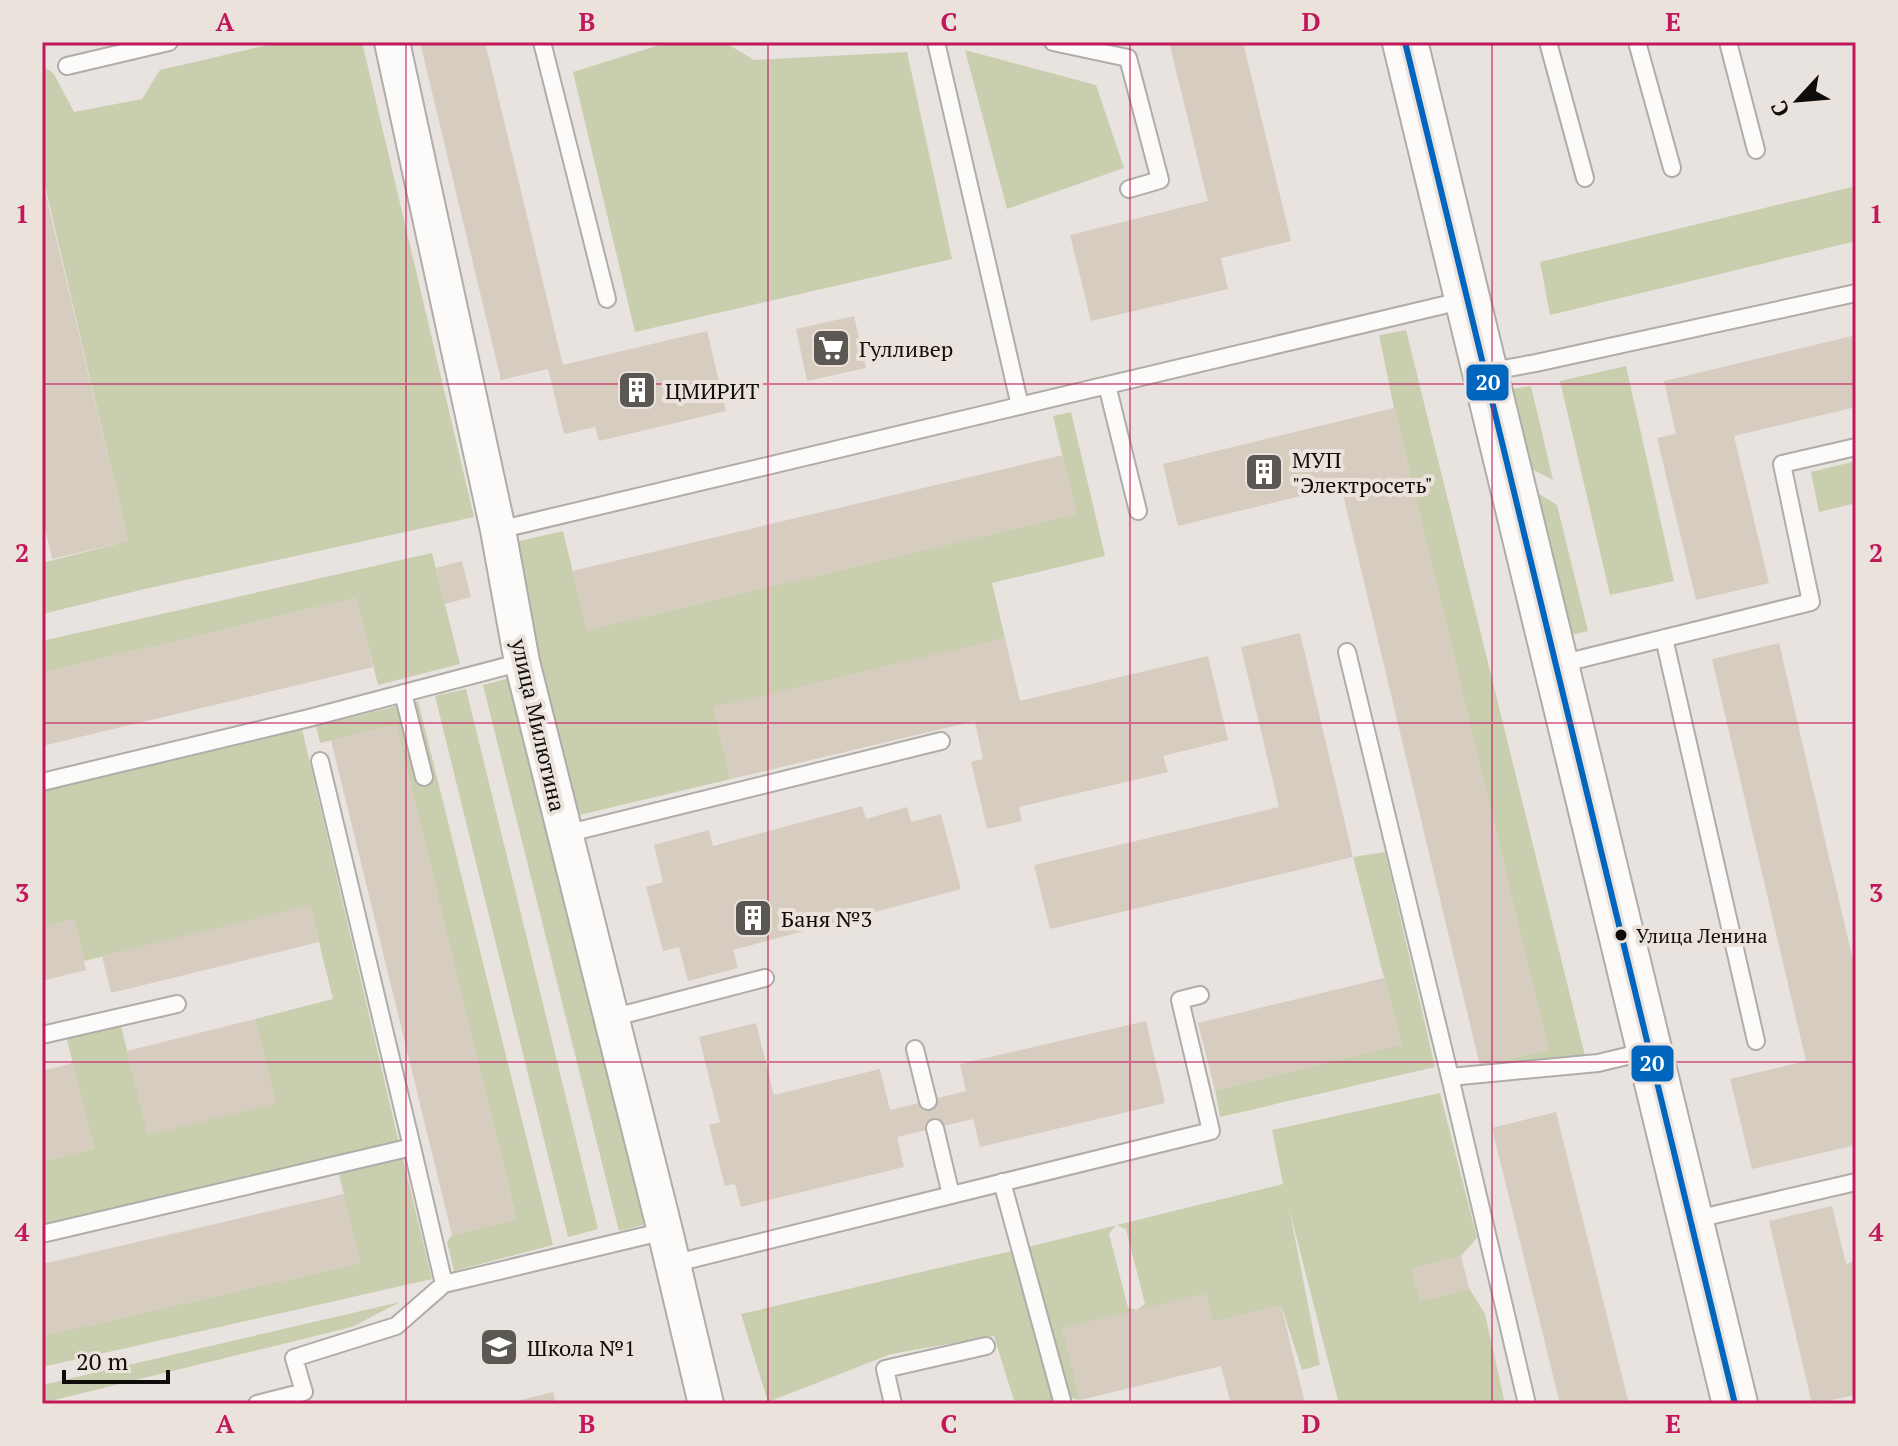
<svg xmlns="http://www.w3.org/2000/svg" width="1898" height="1446" font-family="'PT Serif',serif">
<rect width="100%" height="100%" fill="#e8e3de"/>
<path fill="#c9ceaf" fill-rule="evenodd" d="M281,42H362L474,517L149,588L42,614V563L128,541L42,173V65L54,74L74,112L142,99L160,70Z
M669,42H724L754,60L907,52L952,259L635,332L573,72Z
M965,50L1096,85L1124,168L1007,209Z
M1856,186V241L1550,315L1540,262Z
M1406,330L1585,1056L1462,1085L1458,1072L1548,1049L1394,408L1379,335Z
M1626,366L1674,581L1610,595L1560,381Z
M1531,386L1553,480L1532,469L1513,389Z
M1071,412L1105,556L992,583L1005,638L714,708L731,779L575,816L511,543L563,531L587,630L1076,514L1053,416Z
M1856,461V503L1819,512L1811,472Z
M1536,492L1557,505L1588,631L1571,635Z
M432,553L460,664L378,685L356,598L42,673V652L46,640Z
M510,678L647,1224L619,1231L483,685Z
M466,689L598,1229L568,1237L435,696Z
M418,701L553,1245L454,1271L447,1242L452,1235L516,1219L396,725L320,743L316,726Z
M302,729L399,1143L42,1227V1161L94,1148L66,1036L120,1022L148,1134L275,1103L255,1019L333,999L310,906L84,961L74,920L42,927V791Z
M1385,852L1435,1067L1220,1117L1215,1090L1401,1044L1353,857Z
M1440,1093L1477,1238L1461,1256L1412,1269L1420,1301L1469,1288L1485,1314L1505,1404H1339L1289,1208L1320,1365L1302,1370L1281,1305L1213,1322L1063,1328L1080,1400L1068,1397L1020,1250L1016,1263L1054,1404H1015L994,1336L891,1354L768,1402L741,1314L1020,1249L1283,1184L1272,1130ZM1116,1225L1126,1229L1145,1304L1137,1310L1128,1308L1109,1234Z
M403,1159L432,1279L42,1367V1336L360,1263L339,1174Z
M400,1302L352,1327L42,1403V1385Z"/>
<path fill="#d7ccc0" d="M420,42H485L563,365L707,331L726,411L599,441L595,427L564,434L548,369L501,380Z
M1169,42H1243L1291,241L1221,258L1228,289L1091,321L1070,235L1208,201Z
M42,178L128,541L52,559L42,516Z
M854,316L866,368L807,381L796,329Z
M1856,335V407L1734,436L1769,583L1696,600L1657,438L1676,434L1664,381Z
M1394,408L1548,1049L1480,1066L1341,486L1178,526L1163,464Z
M1063,455L1077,514L587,630L572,571Z
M462,561L471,597L445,604L436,568Z
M356,598L373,667L42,746V673Z
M1300,633L1353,857L1050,929L1034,865L1279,807L1241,647Z
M1005,638L1020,701L1208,656L1228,740L1163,756L1168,772L1019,807L1022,821L987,829L971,762L983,759L975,721L731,779L714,707Z
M1779,643L1856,973V1145L1752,1169L1730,1079L1806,1061L1712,659Z
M396,724L516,1220L452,1235L331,740Z
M862,806L866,819L907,807L911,822L941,814L961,889L733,950L738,968L688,981L679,947L663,951L646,887L663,882L654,845L709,830L713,846Z
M310,905L319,942L111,993L102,956Z
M74,919L86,970L42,981V927Z
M1384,978L1401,1045L1215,1090L1198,1023Z
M255,1019L276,1103L148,1135L127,1051Z
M1146,1021L1165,1103L980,1147L973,1119L897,1137L904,1167L741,1207L735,1184L725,1186L709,1125L720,1122L699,1037L756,1023L774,1095L880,1069L890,1110L966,1091L960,1064Z
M73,1063L94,1148L42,1161V1071Z
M1556,1112L1629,1404H1560L1492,1128Z
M344,1194L360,1263L42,1336V1264Z
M1832,1206L1846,1264L1856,1261V1395L1812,1404L1769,1221Z
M1461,1256L1469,1288L1420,1301L1412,1268Z
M1206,1293L1213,1322L1281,1305L1305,1404H1231L1221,1366L1080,1400L1062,1328Z
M553,1392L556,1404H509V1403Z"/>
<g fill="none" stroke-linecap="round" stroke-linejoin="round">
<defs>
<path id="lane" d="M542,42L607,299
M936,42L1020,406
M1053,42L1128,58L1160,180L1129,189
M1548,42L1585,178
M1637,42L1672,168
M1728,42L1756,150
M67,66L169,42
M1486,372L1536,363L1856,293
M1107,385L1138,511
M498,530L1465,300
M1664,638L1756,1041
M1347,652L1450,1077
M1556,665L1811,602L1782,464L1856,447
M403,693L424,777
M320,761L412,1147
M42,782L309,718L522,662
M565,834L941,741
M611,1018L765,978
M42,1035L177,1004
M915,1049L928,1101
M935,1128L951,1195
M1002,1182L1063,1404
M1692,1220L1856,1182
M42,1234L412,1147L444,1284L665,1231
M672,1264L1211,1131L1180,1000L1200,995
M257,1404L304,1392L294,1358L396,1326L444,1284
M893,1404L885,1369L986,1346
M1527,1404L1450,1077L1598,1063L1648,1051"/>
<path id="street" d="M392,42L498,530L522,662L665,1231L706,1404"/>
<path id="secondary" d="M1405,42L1735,1404"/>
</defs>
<use href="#lane" stroke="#b0ada9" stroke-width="20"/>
<use href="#street" stroke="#b0ada9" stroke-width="38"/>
<use href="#secondary" stroke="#b0ada9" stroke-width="48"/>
<use href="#lane" stroke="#fcfbfa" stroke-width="16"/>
<use href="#street" stroke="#fcfbfa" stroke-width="34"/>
<use href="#secondary" stroke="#fcfbfa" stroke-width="44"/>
<defs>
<path id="bus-1" d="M1405,42L1735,1404"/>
</defs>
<use href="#bus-1" stroke="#ebe3db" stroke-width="12"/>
<use href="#bus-1" stroke="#0065bd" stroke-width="6"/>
</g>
<path fill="none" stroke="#c2185b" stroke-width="2" stroke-opacity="0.55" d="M406,42V1404M768,42V1404M1130,42V1404M1492,42V1404M42,384H1856M42,723H1856M42,1062H1856"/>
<defs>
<symbol id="supermarket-square" viewBox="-11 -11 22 22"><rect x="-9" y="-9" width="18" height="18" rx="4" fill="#5b5854" stroke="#ebe3db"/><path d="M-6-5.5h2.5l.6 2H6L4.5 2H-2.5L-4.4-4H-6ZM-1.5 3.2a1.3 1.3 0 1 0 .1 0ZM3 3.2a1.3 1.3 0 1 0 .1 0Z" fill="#fff"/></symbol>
<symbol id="building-square" viewBox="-11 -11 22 22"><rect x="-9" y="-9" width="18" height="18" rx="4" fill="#5b5854" stroke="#ebe3db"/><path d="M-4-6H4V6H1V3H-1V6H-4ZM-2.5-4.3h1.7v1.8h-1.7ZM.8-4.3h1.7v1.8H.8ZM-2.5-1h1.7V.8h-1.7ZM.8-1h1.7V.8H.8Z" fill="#fff"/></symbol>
<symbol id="school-square" viewBox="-11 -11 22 22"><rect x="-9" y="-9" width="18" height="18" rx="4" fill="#5b5854" stroke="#ebe3db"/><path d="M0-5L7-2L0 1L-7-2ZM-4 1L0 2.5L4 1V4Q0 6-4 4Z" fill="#fff"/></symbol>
</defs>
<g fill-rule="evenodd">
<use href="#supermarket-square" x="809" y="326" width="44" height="44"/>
<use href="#building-square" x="615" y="368" width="44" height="44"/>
<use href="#building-square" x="1242" y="450" width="44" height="44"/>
<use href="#building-square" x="731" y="896" width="44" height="44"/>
<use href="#school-square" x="477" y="1325" width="44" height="44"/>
</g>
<circle fill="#0f0d0a" stroke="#ebe3db" stroke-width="3" cx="1621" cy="935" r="7"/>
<g text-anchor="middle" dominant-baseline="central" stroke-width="8" stroke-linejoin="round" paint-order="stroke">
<g font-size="20" fill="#0f0d0a" stroke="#ebe3db" text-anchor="start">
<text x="1636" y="935">Улица Ленина</text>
</g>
<g font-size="22" fill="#0f0d0a" stroke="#ebe3db" text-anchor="start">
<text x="859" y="348">Гулливер</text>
<text x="665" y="390">ЦМИРИТ</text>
<text x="1292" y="459">МУП<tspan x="1292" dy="25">"Электросеть"</tspan></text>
<text x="781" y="918">Баня №3</text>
<text x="527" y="1347">Школа №1</text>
</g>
<g font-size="22" fill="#0f0d0a" stroke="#ebe3db">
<text transform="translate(539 725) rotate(77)">улица Милютина</text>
</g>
</g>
<g stroke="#ebe3db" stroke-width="3">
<rect x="1465" y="363" width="45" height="39" rx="8" fill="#0065bd"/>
<rect x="1630" y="1044" width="45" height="39" rx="8" fill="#0065bd"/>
</g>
<g font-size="22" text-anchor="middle" font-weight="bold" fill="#fff">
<text x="1488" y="390">20</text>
<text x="1652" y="1071">20</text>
</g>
<rect width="1898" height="1446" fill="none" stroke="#ebe3db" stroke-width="88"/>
<g transform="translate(1798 100) rotate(244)" stroke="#ebe3db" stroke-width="6" paint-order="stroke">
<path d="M0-6L14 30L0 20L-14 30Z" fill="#0f0d0a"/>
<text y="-12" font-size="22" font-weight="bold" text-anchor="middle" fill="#0f0d0a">С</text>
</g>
<path d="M64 1370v12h104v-12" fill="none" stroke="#0f0d0a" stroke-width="4"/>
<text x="76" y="1370" font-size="24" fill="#0f0d0a" stroke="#ebe3db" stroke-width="6" paint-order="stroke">20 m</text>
<rect x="44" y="44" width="1810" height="1358" fill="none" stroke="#c2185b" stroke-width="3"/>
<g font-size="26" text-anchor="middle" font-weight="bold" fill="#c2185b">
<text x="225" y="31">A</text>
<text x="587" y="31">B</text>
<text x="949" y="31">C</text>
<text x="1311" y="31">D</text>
<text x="1673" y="31">E</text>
<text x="22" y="223">1</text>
<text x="1876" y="223">1</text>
<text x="22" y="562">2</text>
<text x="1876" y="562">2</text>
<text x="22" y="902">3</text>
<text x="1876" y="902">3</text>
<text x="22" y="1241">4</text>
<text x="1876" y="1241">4</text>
<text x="225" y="1433">A</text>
<text x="587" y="1433">B</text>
<text x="949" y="1433">C</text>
<text x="1311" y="1433">D</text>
<text x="1673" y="1433">E</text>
</g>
</svg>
